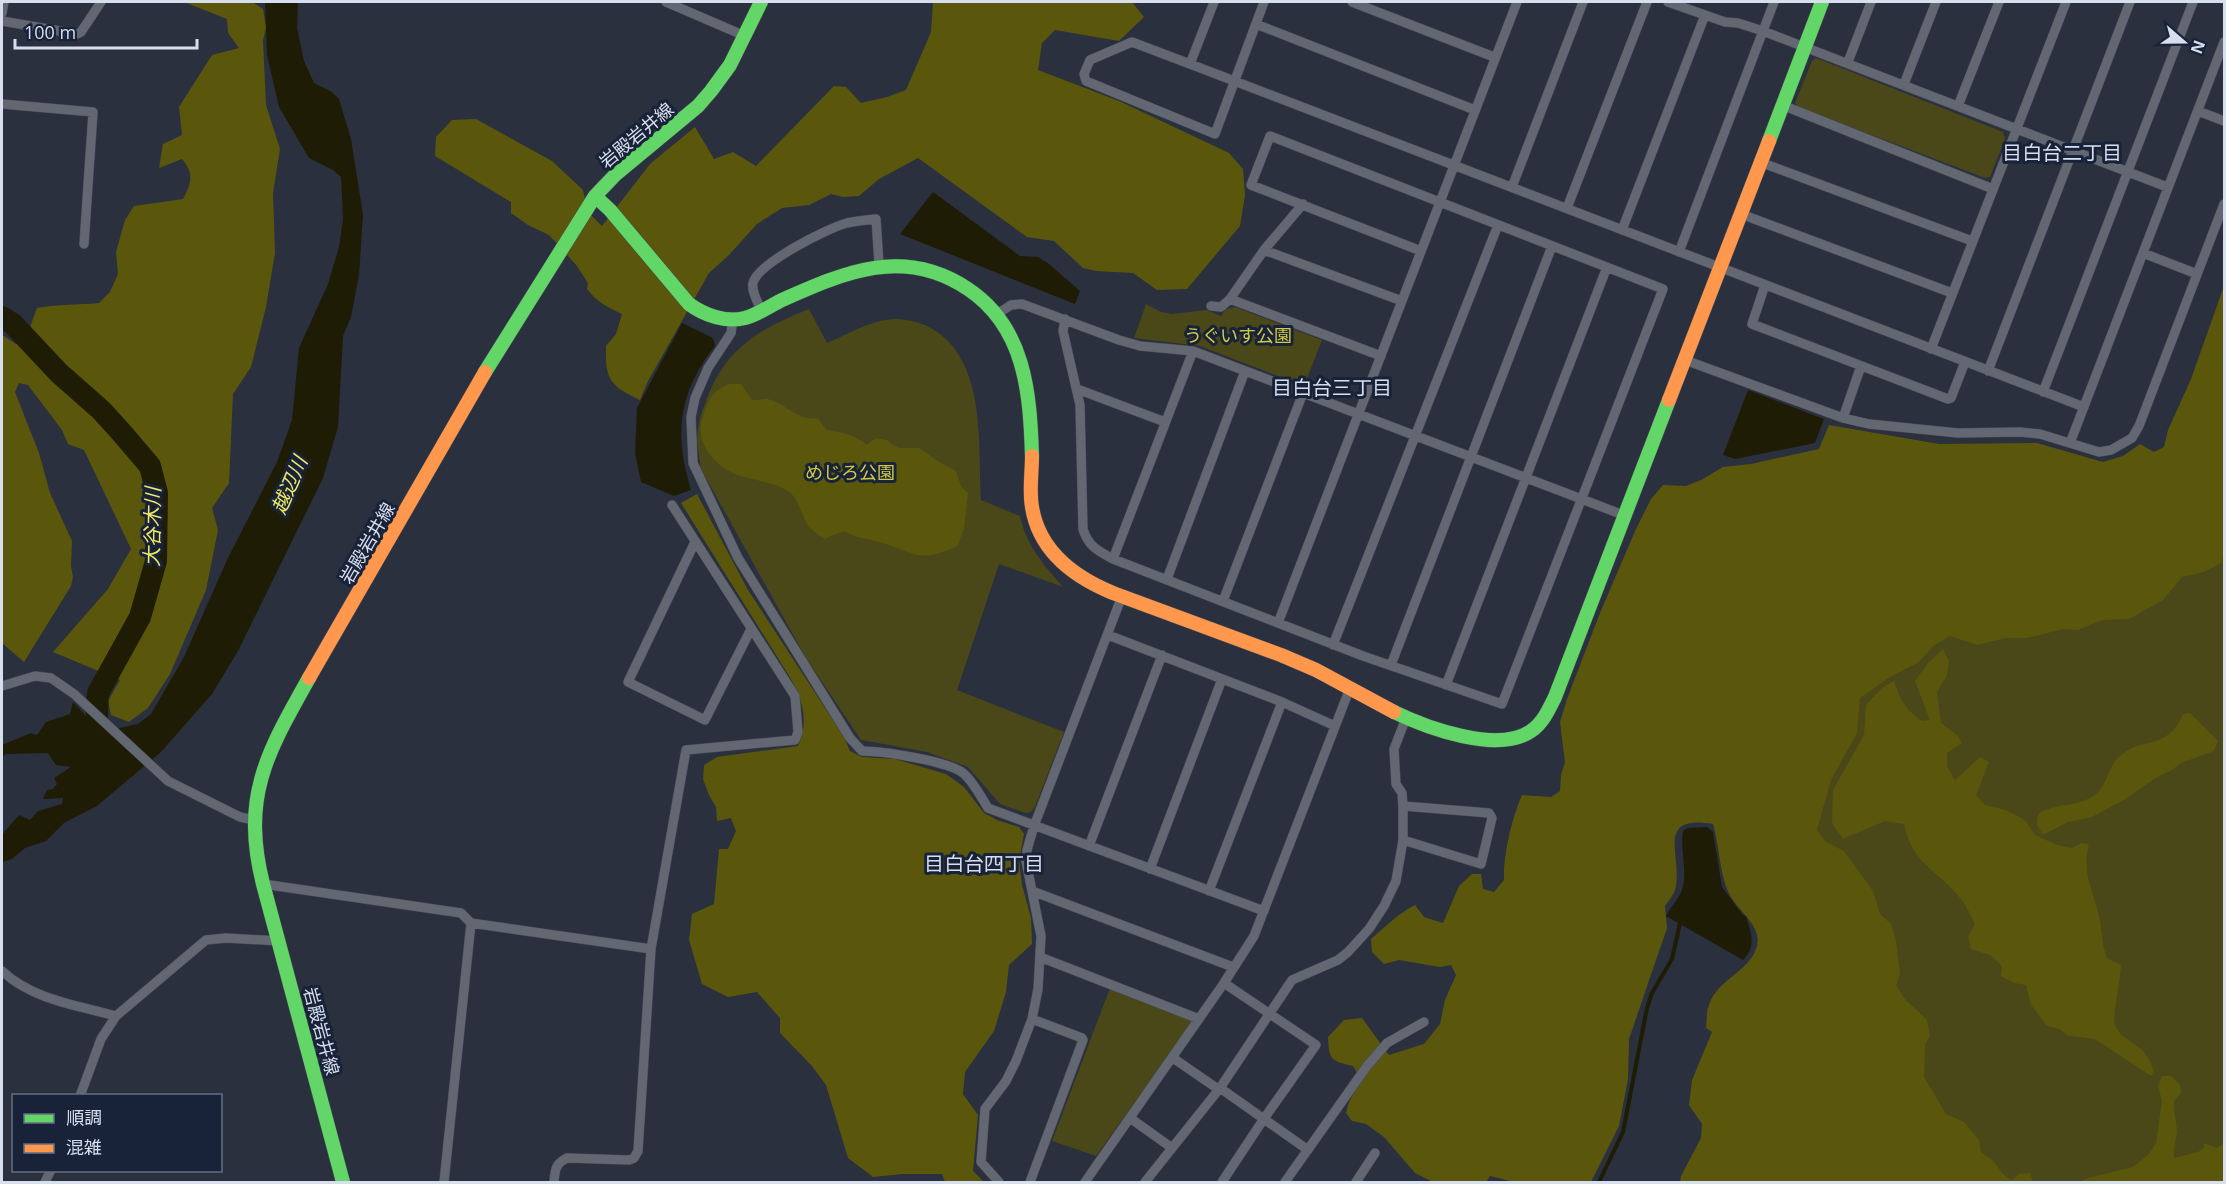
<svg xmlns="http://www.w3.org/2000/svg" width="2226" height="1184" font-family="'Open Sans','Noto Sans JP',sans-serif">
<rect width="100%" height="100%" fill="#2a303d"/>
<path fill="#4a4719" d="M1816,58L2003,132L2005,139L1990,177L1985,178L1798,107L1795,103L1812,61Z
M1146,304L1161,312L1172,314L1206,310L1221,316L1226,309L1235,307L1322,340L1304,386L1200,346L1134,338Z
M809,309L827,343C848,334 873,319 896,319C906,319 918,322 927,326C987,355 978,443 981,500L1020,516C1026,545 1044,565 1063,587L999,564L957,690L1064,732L1035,807L1031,812L1025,813L1000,804L968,767L927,752L861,740L806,658L701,469C700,460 698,450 697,441C697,428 701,413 706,401C725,348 759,329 809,309Z
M2224,438V1182H1954L1807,865L1833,643Z
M1110,988L1190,1018L1192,1023L1096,1156L1052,1141Z"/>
<path fill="#5a570d" d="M184,2H252L263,9L266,27L263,41L266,105L280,149L273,193L275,253L266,307L251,367L233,394L229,483L212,508L218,530L206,590L170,674L148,708L129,722L111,715L108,701L120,680L53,652L108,589L131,549L84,450L68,444L62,430L28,385L19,383L15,392L39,453L50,493L72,541L71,566L73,577L71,586L24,662L2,643V335L16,344L30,327L37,308C58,304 78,305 99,303L110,292L118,274L116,252L125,220L134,206L183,199C192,183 194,173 182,159L159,168L163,144L182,135L179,107L212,55L239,48L228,33L227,19Z
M933,2H1132L1144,17L1119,41L1055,30L1042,43L1038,70L1119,101L1229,153L1243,169L1245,195L1240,226L1187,289L1157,290L1133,273L1096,271L1083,268L1054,241L1027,237L918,158L879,179L859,196L843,197L831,194L809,205L782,208L757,224L728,256L709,273L648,381L640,400C609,386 605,378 606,346L616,334L622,314C607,307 597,302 587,289L588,283L577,266L549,235L528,225L511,213V202L435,156L436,137L452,120L476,119L552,161L583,190L588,212L602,226L650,164L695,127L714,159L733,152L756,166L834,86L846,87L861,103L887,97L906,90L931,32Z
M2224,286V551L2221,563L2204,572L2182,577L2163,600L2129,619L2102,620L2078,630L2063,629L2027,638H2006L1977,645L1950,636L1933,646L1919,662L1890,677L1860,698L1857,733L1831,780L1817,830L1826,842L1844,851L1873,891L1880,914L1891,924L1896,941L1900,974L1896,985L1904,998L1927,1020L1930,1036L1925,1045L1924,1077L1946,1114L1964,1122L1979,1140L1981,1153C2000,1161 1996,1172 2012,1180L2019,1174L2030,1173L2033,1182H1680L1681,1176L1701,1138L1702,1124L1689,1105L1692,1080L1712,1032L1706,1028C1707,1021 1706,1012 1709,1005C1717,980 1748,972 1756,949C1764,927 1740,913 1731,897C1719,876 1720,847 1713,824C1656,814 1681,854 1676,886C1675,894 1669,900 1665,906L1667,928L1629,1039L1628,1079L1619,1126L1591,1182H1514L1490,1176L1486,1182H1433L1415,1173L1384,1137L1366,1124L1352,1121L1346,1113L1349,1102L1361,1079L1353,1066C1330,1061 1329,1059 1328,1037L1344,1020L1362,1018L1389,1055L1424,1044L1440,1024L1445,1000L1456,975L1451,965L1440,967L1399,960L1384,964L1372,952L1371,939C1385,927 1399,913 1415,905L1424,917L1443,923L1459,886L1472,874H1481L1483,889L1494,892L1504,880C1503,855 1512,818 1522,795L1551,797L1560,791L1561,775L1565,762L1560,722L1567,699L1600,613L1636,529L1651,499L1663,485L1686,486L1701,480L1723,467L1751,464L1819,449L1829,425L1939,444L2037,443L2103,462L2123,456L2140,444L2154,452L2164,447L2168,430L2191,379Z
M728,384H741L752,400C757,400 763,399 767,399C786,403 798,422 818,418L826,430C842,432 855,435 867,445L876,438L887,440L894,446L900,448H919L939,462L956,471L961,486L968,493L964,529L957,546C921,564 915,553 880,542C867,539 856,538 844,531L824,539C819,535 811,530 807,524C801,514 798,498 789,492C774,481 752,481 735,474C715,466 695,442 702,420C708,401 710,393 728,384Z
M697,494L748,590L844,737L850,751L862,757L895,759L946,774L964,787L984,813L997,820L1019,827L1024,834L1019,861L1022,885L1031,918L1032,944L1009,965L1006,992L994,1031L965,1072L963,1094L978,1115L973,1171L984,1182H945L942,1174H902L873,1177L848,1158L826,1085L812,1066L780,1033V1018L757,992L728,997L702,984L689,940L692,914L714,904L719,849H728L736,831L731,818L717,821L716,807L709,795L703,779L704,765L717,757L798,746C809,722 803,701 791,679L681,503Z
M1943,649L1949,661L1947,675L1937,692L1941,723L1957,735L1962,743L1947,753V766L1955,780L1980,757L1989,762L1976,795L1985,805L2006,810L2025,820L2035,835L2057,845L2072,848L2081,843L2089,844C2081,874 2094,891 2100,920C2102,933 2102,945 2107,958L2121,965C2121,978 2112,1016 2115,1025C2120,1038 2133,1041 2142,1050C2148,1056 2151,1064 2154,1071L2151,1076L2095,1039L2069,1036L2059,1029L2047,1026L2031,1005L2026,985L2014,983L2001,976L2002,966L1990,955L1971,949L1968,936L1975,924C1971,916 1967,907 1961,899C1939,871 1911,863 1904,824L1885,821L1843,839L1832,823L1833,790L1864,735L1866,705L1883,687L1894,681C1900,700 1906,710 1922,721L1930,720L1915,681L1928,663Z
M2190,713L2218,741L2214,751L2181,763L2172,770L2157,777L2124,800L2092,817L2068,822L2043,835L2037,825L2038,814C2054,803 2079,807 2095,795C2108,784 2108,766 2120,756C2142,736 2168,751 2183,714Z
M2162,1076H2171L2180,1085L2181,1093L2174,1101C2173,1112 2177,1122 2177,1132C2176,1141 2173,1148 2174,1158L2198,1152L2204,1148V1143L2217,1148L2224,1143V1182H2080L2088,1178L2133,1167L2149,1154L2156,1143L2162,1101L2158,1086Z"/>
<path fill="#1e1c05" d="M265,2H298L297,28L304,61L314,83L332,92L339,99L351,139L363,215L359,275L351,317L343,336L338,427L323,478L238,651L212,694L161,752L97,806L64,823L46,841L25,848L12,859L2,862V835L19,815L30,820L38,811L62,804L63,798L43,799L47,790L53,789L57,784L54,778L71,767L56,765L48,753L6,754L2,757V745L31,733L37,735L46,722L70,714L73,702L101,732L138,724L151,714L184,657L227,560L277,462L292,420L299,348L328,284L339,247L343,219L341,177L333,170L309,158L279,107L267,55Z
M933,192L1020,256L1038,257L1049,264L1080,291L1075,304L900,234Z
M682,323L713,338L715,346C678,393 674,434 691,490L674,496L641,482L635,453L637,408Z
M1748,390L1824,419L1815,443L1735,459L1723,455Z
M1707,827L1713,832L1722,887L1743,915L1746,916C1751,933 1757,946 1743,960L1666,916C1671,906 1681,897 1683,886C1687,868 1680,849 1683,831L1688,828Z"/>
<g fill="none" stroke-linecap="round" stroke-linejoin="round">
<path stroke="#1e1c05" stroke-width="4" d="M1599,1182L1623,1132L1647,1008L1652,993L1672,959L1680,923"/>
<path stroke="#1e1c05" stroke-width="22" d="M2,317L13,324L59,373L101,410L121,432L150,466L157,493L156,561L140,617L98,693L95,752"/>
<defs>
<path id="street" d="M666,2L745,36
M1214,2L1190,64L2084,407
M1352,2L1494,57
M1668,2L1725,22L1738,23L1763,31L2167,187
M2,13L4,2
M2,21L77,34L81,32L101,2
M1256,24L1475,110
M1848,62L1871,2
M1190,64L1132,42L1090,60L1084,74L1086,81L1215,134L1264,2
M1904,84L1936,2
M2,104L93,112L84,244
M1782,105L1993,189
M1958,106L1999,2
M2198,111L2224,121
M1760,162L1972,241
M1512,187L1583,2
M1567,208L1647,2
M1741,214L1952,293
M1622,230L1705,15
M1264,250L1402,301
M1679,252L1774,2
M2143,253L2197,274
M1765,285L1752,324L1948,399L1951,398L1965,362
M1230,299L1381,356
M1211,306L1221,307L1230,299L1264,250L1303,204
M761,310C758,302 751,291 753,283C758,263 828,228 847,223C856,221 866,220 876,219L879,264
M997,314L1011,305L1022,304L1119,340L1140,346L1193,351L1626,516
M733,319L731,333L708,368L695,398L691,417L693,463L738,558L850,738L862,751C882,751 948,761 963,773C973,781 981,797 988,808L1264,911
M1065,319L1063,331L1080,405L1083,529C1088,546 1098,551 1113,559L1363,656L1502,704L1663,289L1270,136L1251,185L1421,251
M1931,349L2066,2
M1685,360L1843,418L1869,424L1958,433L2020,432L2040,434L2099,452L2111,450L2132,438L2139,426L2224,204
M1988,371L2130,2
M1077,389L1165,422
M2043,392L2193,2
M1843,418L1861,366
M2070,443L2224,42
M695,542L628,682L705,720L751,629
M1113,559L1193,351
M1167,579L1245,371
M1223,601L1303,393
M1278,623L1517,2
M1108,635L1282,702L1335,726
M1333,645L1498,225
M1391,665L1552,246
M1446,685L1607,267
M2,686L35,676L51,678L74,694L168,781L240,817L254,820
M1403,840L1481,864L1492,818L1489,813L1403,806
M1089,846L1162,655
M1150,869L1222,679
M263,884L461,913L471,923L651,949
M1032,891L1233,967
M1209,891L1282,702
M1040,957L1199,1019
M2,971C33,1000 77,1005 116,1016
M1173,1058L1218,1089
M1220,1088L1308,1150
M80,1096L101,1039L116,1016L206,940L226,938L280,941
M1130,1118L1172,1148
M45,1182L51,1170
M444,1182L471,923
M554,1182C555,1170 555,1164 567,1158L629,1160L634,1158L638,1151L651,949L686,750L795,740L798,732L795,696L672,505
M999,1182L981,1162L985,1109L1006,1081L1016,1061L1032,1019L1038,989L1041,936L1026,861L1027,850L1034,826L1122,596
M1030,1182L1083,1040L1082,1038L1032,1019
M1085,1182L1224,983L1254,936L1350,688
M1145,1182L1220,1088L1292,980L1338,960L1348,952L1369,929L1384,906L1396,881L1403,840V806L1402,793L1396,784L1394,749L1406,718
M1222,1182L1263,1120L1316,1045L1224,983
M1285,1182L1367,1066L1387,1043L1424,1022
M1356,1182L1375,1153"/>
<path id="fast" d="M1769,141L1822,2
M595,196L610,210L689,304C704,315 726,323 745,318C757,315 770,306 782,300C845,272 904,246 968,289C1025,327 1030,392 1032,456
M485,372L595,196L616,174L698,106L711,91L730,65L761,2
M309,678C267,753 241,796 263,884L343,1182
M1394,712C1427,728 1498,754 1531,731C1543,723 1549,709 1555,697L1669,400"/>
<path id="slow" d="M1669,400L1769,141
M1032,456C1032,473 1029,490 1032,507C1039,551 1074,577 1113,593L1281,655L1316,670L1394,712
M309,678L485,372"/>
</defs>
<use href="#street" stroke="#474c58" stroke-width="10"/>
<use href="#fast" stroke="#474c58" stroke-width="15"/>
<use href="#slow" stroke="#474c58" stroke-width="15"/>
<use href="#street" stroke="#626772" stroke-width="9"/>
<use href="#fast" stroke="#63d668" stroke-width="14"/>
<use href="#slow" stroke="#ff974d" stroke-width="14"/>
</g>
<g text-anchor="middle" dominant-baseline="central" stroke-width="6" stroke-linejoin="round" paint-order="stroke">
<g font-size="18" fill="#d7dfef" stroke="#18233a">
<text transform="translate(636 135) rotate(-40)">岩殿岩井線</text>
<text transform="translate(367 543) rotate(-60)">岩殿岩井線</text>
<text transform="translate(322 1031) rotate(75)">岩殿岩井線</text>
</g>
<g font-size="18" fill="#d2ca42" stroke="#18233a">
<text x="1238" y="335">うぐいす公園</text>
<text x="850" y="472">めじろ公園</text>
</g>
<g font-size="20" fill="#d7dfef" stroke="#18233a">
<text x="2062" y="152">目白台二丁目</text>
<text x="1332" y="387">目白台三丁目</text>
<text x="984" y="863">目白台四丁目</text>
</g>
<g font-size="20" font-style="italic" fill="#f1e965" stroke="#18233a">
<text transform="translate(289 485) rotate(-67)">越辺川</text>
<text transform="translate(152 527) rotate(-89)">大谷木川</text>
</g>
</g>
<rect width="2226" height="1184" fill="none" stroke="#d7dfef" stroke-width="6"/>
<rect x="12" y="1094" width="210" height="78" fill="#18233a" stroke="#646e82" stroke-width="1.5"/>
<rect x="24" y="1114" width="30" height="9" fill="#63d668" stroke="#646e82" stroke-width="1.5"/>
<text x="66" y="1124" font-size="18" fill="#d7dfef">順調</text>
<rect x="24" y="1144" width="30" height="9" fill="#ff974d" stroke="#646e82" stroke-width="1.5"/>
<text x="66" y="1154" font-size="18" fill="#d7dfef">混雑</text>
<g transform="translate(2184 42) rotate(110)" stroke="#18233a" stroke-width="4.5" paint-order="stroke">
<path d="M0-4.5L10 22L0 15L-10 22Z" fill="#d7dfef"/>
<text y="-9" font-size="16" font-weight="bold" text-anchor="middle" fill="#d7dfef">N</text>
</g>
<path d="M15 39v9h182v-9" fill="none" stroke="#d7dfef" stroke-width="3"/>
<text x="24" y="39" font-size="18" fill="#d7dfef" stroke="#18233a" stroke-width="4.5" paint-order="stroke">100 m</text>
</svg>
